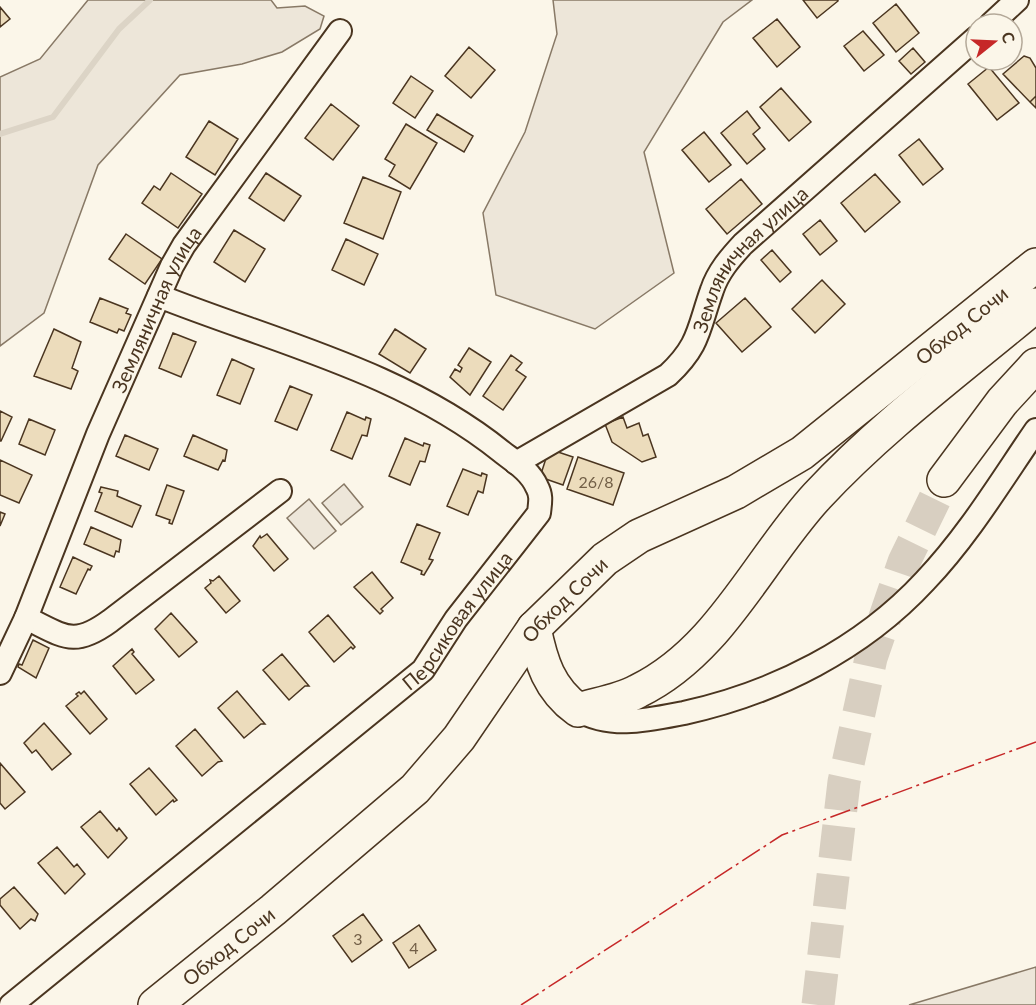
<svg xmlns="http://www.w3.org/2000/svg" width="1036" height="1005" font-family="Lato,sans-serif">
<rect width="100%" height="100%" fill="#fbf6e9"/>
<path fill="#ede6d9" stroke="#887966" stroke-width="1.5" d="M88,0H271L277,8L305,6L324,16L320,29L282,52L242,64L180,75L98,165L44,313L0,346V77L40,59Z
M553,0H752L723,22L644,152L674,273L595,329L496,295L483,213L525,132L557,34Z
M344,484L363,507L341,525L322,503Z
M309,499L336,531L314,549L287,518Z
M1036,967V1005H909Z"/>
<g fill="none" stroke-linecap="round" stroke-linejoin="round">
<path stroke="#dcd4c6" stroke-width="6" d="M0,134L53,117L119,29L150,0"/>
</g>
<path fill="#ecdcbc" stroke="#4a3520" stroke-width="1.5" d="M803,0H838V1L817,18Z
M896,4L919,33L896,52L873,23Z
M0,7L10,19L0,27Z
M777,19L800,47L777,67L753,38Z
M863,31L884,55L864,71L844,46Z
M469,47L495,70L471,98L445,76Z
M913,48L925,62L911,74L899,61Z
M1024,56L1030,58L1036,68V96L1030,102L1003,74Z
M989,67L1019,103L997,120L968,84Z
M411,76L433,91L415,118L393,103Z
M781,88L811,122L789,141L760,107Z
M1036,96V108L1030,102Z
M331,104L359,126L333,160L305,138Z
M747,111L760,128L753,134L765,149L747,164L721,133Z
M437,114L473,136L464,152L427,130Z
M209,121L238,139L215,175L186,157Z
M406,124L437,143L410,189L389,176L395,165L385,159Z
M704,132L731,165L709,182L682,150Z
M919,139L943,169L923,185L899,155Z
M171,173L202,194L178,228L142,203L154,186L160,190Z
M266,173L301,196L284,221L249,198Z
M875,174L900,202L865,232L841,203Z
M363,177L401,192L383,239L344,223Z
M741,179L762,204L727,234L706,209Z
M820,220L837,241L820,255L803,234Z
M234,230L265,249L245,282L214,262Z
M126,234L162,259L145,284L109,259Z
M346,239L378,254L364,285L332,270Z
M772,250L791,272L780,282L761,260Z
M822,280L845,304L815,333L792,309Z
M100,298L128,309L126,313L131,315L124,331L119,329L117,333L90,322Z
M745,298L771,327L742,352L716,323Z
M54,329L81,342L72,368L78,371L71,389L34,376Z
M395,329L426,349L410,373L379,354Z
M173,333L196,342L181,377L159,368Z
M469,348L491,362L470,395L450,377L455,369L460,372L462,368L458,365Z
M511,355L522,363L516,370L526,377L503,410L483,396Z
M232,359L254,369L240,404L217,395Z
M290,386L312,395L297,430L275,421Z
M0,411L12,417L1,441H0Z
M347,412L365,420L366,417L371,419L367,436L362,435L352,459L331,450Z
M623,417L627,428L639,423L643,436L648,434L656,457L642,462L612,442L605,424Z
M29,419L55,430L45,455L19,444Z
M125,435L158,449L149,470L116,456Z
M193,435L227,450L225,461L223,460L218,470L184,456Z
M405,438L423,446L424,443L430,445L425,462L420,461L410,485L389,476Z
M549,449L573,457L563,485L540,477Z
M578,457L624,473L613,505L567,489Z
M0,460L32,475L19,503L0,495Z
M463,469L481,476L482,473L487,475L483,493L478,491L468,515L447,506Z
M167,485L184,491L172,524L169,523L170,520L156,515Z
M101,487L118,491L117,496L141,506L132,527L95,511L102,493L99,492Z
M0,512L5,514L0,526Z
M417,524L440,533L429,559L433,560L424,575L421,574L422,571L401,562Z
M91,527L121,540L119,552L116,551L114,557L84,544Z
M267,534L288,559L274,571L253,546L260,536L261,538Z
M73,557L92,566L90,570L88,569L76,594L60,587Z
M372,572L393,598L381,609L383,611L380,614L354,587Z
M219,576L240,601L226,613L205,588L211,583L210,580L213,581Z
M171,613L197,642L179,657L155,629Z
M328,615L355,647L353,649L351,647L334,662L309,632Z
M33,640L49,648L36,678L18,667L19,664L22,665Z
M132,649L134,652L132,654L154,680L136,694L113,666Z
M282,654L309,686H305L289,700L263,670Z
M84,691L107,719L90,734L66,706L78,696L76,694L79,692L81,694Z
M237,691L265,724H261L244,738L218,708Z
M44,723L71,754L52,770L36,750L32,753L24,743Z
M195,729L222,761L218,762L202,776L176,746Z
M0,763L25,792L5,809L0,803Z
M149,768L177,800L174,802L173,800L156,815L130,784Z
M100,811L117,831L119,828L127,838L108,858L81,827Z
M57,847L74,867L77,864L85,874L65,894L38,863Z
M14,887L38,914L35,921L31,919L20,929L0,905V899Z
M363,914L382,940L352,962L333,936Z
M419,925L436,950L409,968L393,943Z"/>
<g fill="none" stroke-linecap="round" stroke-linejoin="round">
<path stroke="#d8cfc1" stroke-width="33" stroke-dasharray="33 16" stroke-linecap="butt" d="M818,1005L844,782L871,658L904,562L944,480"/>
<defs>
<g id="minor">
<path d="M991,24L1017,0"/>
<path id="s1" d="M516,463L668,375C700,345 698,329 712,290C718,272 730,258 743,244L976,38"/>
<path d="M26,618C64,636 73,648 110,621L280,491"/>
<path id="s2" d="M0,673L26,618L98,434L172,266L184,245L340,31"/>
<path d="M578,710C611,729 648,720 684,713C775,693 862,649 925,581C968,536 1001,481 1036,430"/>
<path id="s3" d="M11,1005L423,670L456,619L539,513C540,503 542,496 537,487C530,471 515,462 502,452C403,372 275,342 159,296"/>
</g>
<g id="highway">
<path d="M944,480L1002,402L1036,365"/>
<path d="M534,628C541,662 549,689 578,710C598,704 620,701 638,691C720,651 758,560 817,496C883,425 962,367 1036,305"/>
<path id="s4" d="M155,1005L273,910L415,789L459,738L534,628L605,559L639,536L736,492L802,453L1036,265"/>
</g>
</defs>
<use href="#minor" stroke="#4a3520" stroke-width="26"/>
<use href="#highway" stroke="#4a3520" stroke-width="36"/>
<use href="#minor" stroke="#fbf6e9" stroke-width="22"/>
<use href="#highway" stroke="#fbf6e9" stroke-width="33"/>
<path stroke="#c62828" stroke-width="1.5" stroke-dasharray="21 4.5 3 4.5" stroke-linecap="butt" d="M521,1005L782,835L1036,742"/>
</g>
<g text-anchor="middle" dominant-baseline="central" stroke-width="4.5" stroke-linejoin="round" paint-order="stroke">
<g font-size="16" fill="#725f47">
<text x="596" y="481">26/8</text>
<text x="358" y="938">3</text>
<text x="414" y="947">4</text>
</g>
<g font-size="20" fill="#4a3520" stroke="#fbf6e9">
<text stroke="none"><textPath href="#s1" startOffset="320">Земляничная улица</textPath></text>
<text stroke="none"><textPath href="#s2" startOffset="396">Земляничная улица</textPath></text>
<text stroke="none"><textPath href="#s4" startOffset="1066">Обход Сочи</textPath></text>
<text stroke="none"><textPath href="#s4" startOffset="580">Обход Сочи</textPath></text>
<text stroke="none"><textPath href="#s3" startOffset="591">Персиковая улица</textPath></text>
<text stroke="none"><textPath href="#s4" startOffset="94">Обход Сочи</textPath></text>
</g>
</g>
<g transform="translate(994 42) rotate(72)"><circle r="28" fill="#fbf6e9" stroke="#b4a999" stroke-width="1.5"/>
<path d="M0-4.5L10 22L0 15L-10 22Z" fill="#c62828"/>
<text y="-9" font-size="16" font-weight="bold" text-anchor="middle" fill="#4a3520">С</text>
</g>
</svg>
